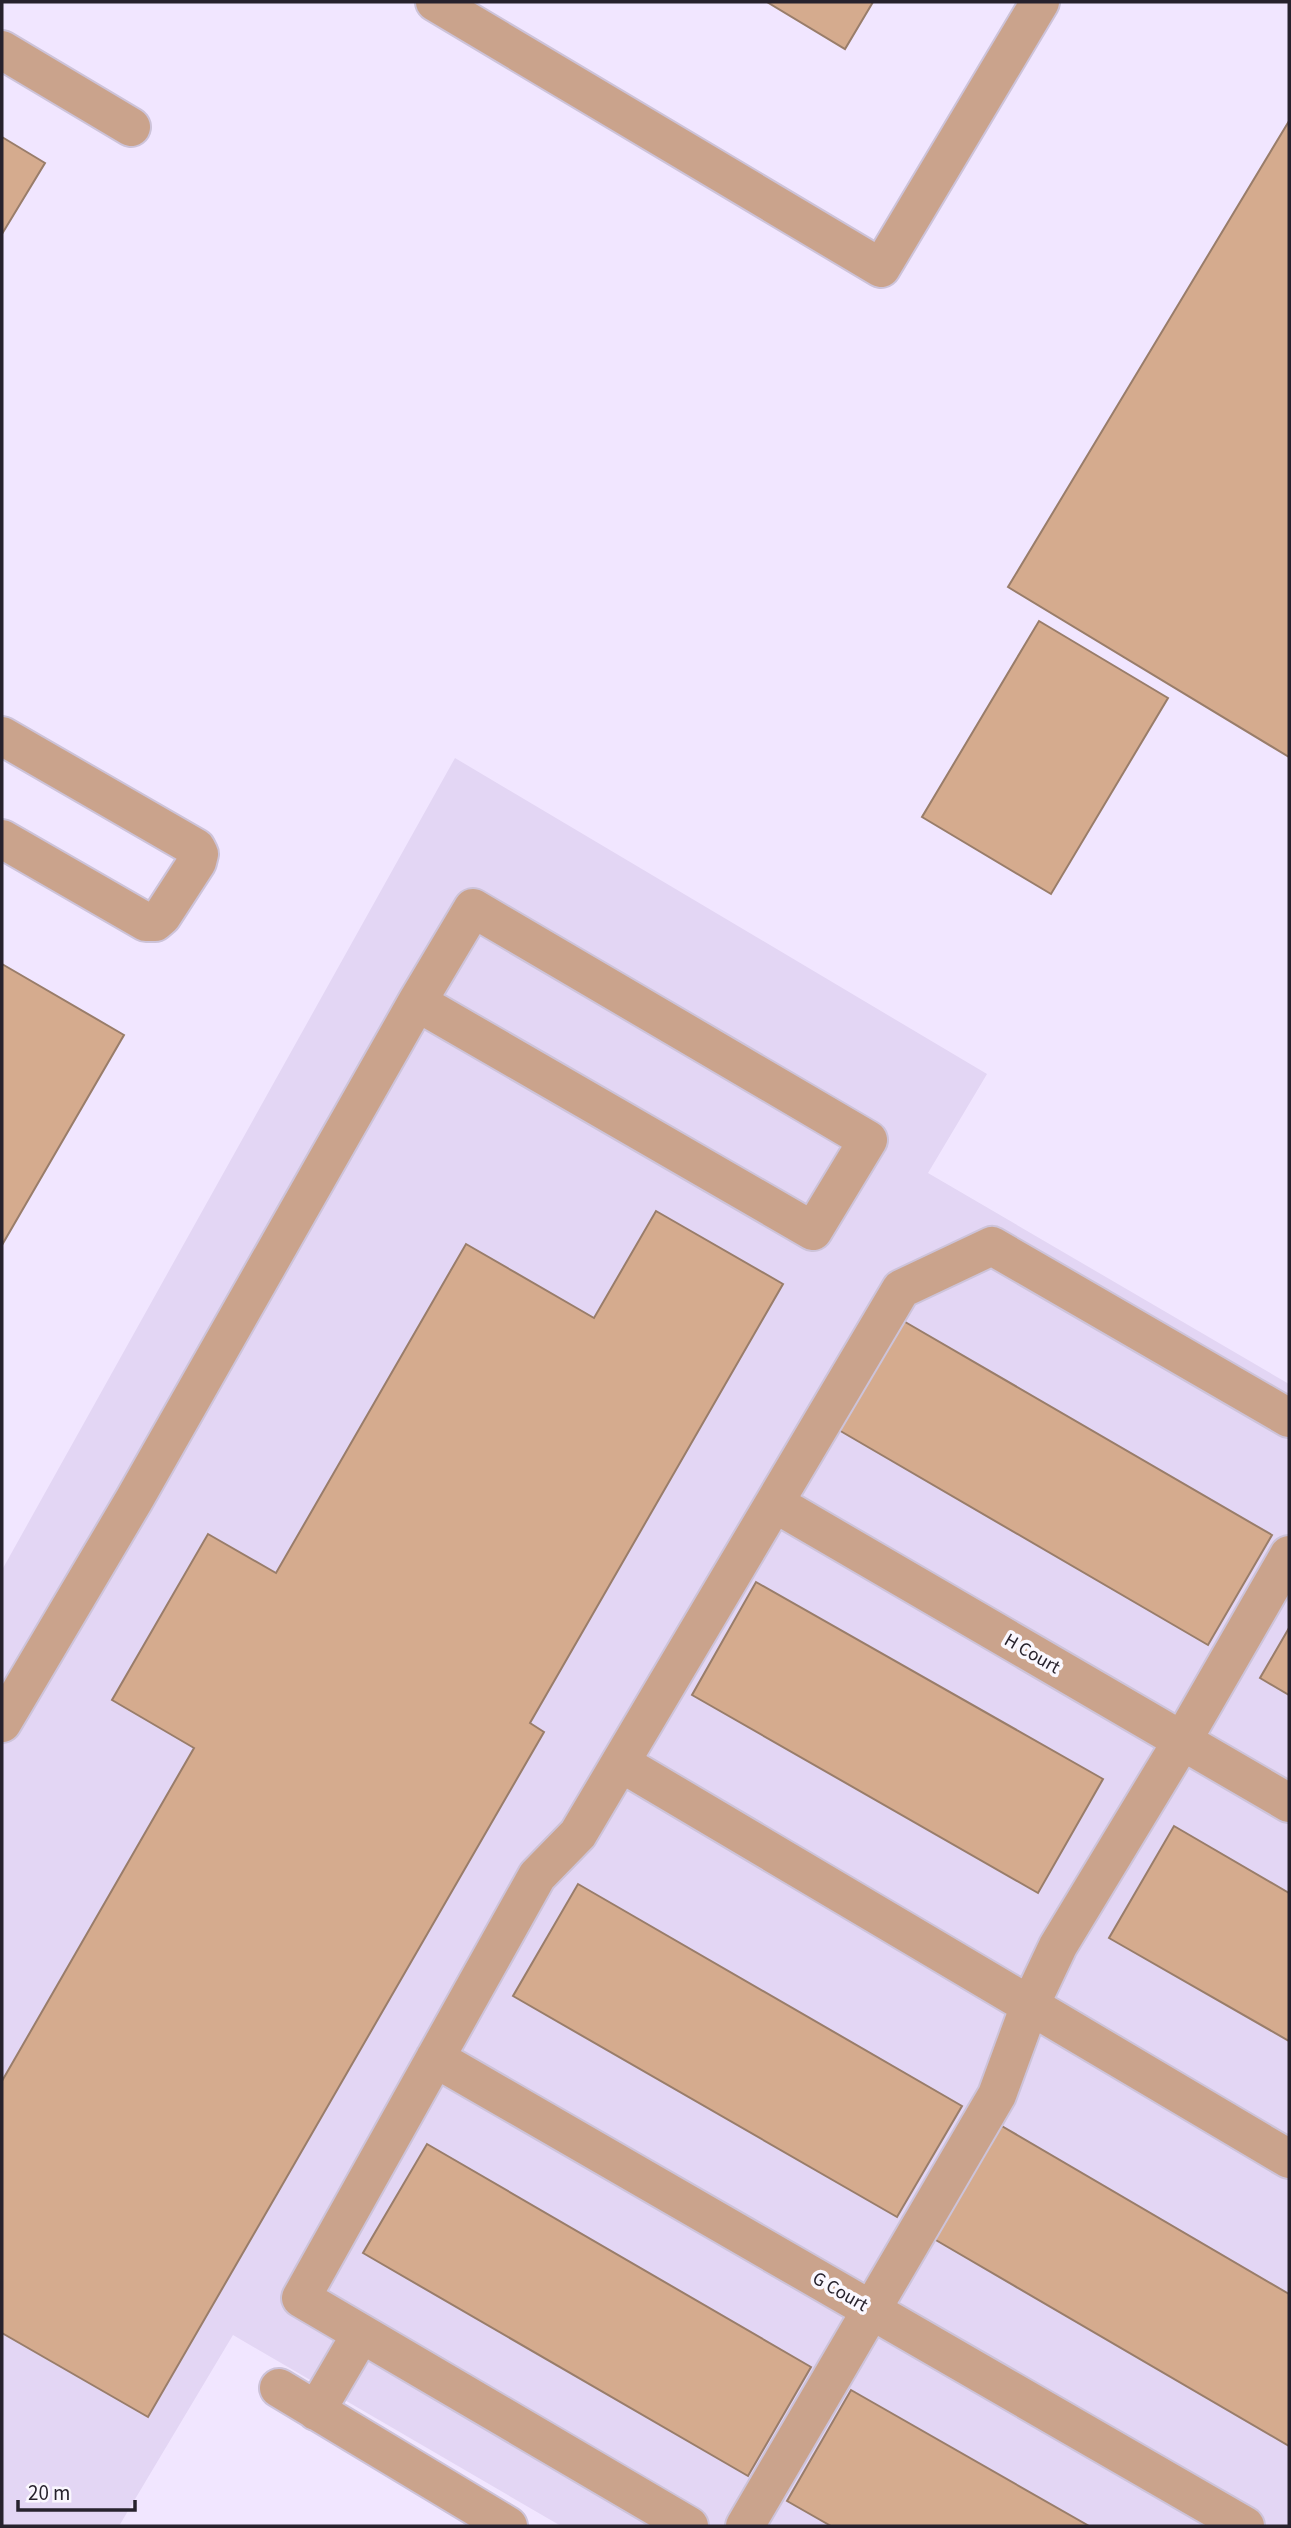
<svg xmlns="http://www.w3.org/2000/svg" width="1291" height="2528" font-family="'Source Sans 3',sans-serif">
<rect width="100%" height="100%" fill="#f1e6ff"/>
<path fill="#e3d6f4" d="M455,758L987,1074L928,1173L1289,1384V2526H561L233,2335L119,2526H2V1570Z"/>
<path fill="#d5ab8e" stroke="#997d6a" stroke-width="2" d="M767,2H873L845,49Z
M1289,121V757L1008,587Z
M2,137L45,163L2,234Z
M1039,621L1168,698L1051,894L922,817Z
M2,964L124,1035L2,1245Z
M656,1211L783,1284L530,1723L544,1732L148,2417L2,2333V2081L194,1748L112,1700L208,1534L276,1573L466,1244L594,1318Z
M900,1319L1272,1535L1208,1645L837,1429Z
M756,1582L1103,1779L1038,1893L692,1695Z
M1289,1628V1695L1260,1678Z
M1174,1826L1289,1893V2041L1109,1938Z
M578,1884L962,2106L897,2217L513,1996Z
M1000,2125L1289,2294V2446L934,2239Z
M427,2144L811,2367L748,2476L363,2253Z
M851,2390L1089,2526H831L787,2501Z"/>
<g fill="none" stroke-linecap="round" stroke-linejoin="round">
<defs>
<path id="minor" d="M435,2L881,268L1040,2
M2,50L131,127
M2,736L196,848L199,854L197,862L162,916L155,922H146L2,839
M776,1504L1289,1803
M2,1723L134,1500L417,1002L473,908L868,1140L813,1231L417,1002
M621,1763L1289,2159
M435,2058L1245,2526
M279,2388L508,2526
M316,2411L361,2334
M689,2526L301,2298L537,1876L578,1834L901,1289L992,1246L1289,1418
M745,2526L997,2095L1030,2005L1058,1946L1182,1741L1289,1555"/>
</defs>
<use href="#minor" stroke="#cdc3d9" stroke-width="42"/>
<use href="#minor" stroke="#caa38c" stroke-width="38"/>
</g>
<g text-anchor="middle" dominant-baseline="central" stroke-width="7" stroke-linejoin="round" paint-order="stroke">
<g font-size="19" fill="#27222d" stroke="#faf7fe">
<text transform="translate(1032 1654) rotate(30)">H Court</text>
<text transform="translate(840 2292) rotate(30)">G Court</text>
</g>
</g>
<rect width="1291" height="2528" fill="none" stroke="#27222d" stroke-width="7"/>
<path d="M18 2500v10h117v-10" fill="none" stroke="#27222d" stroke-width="3.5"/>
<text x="28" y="2500" font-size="21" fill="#27222d" stroke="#faf7fe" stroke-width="5" paint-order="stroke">20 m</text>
</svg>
